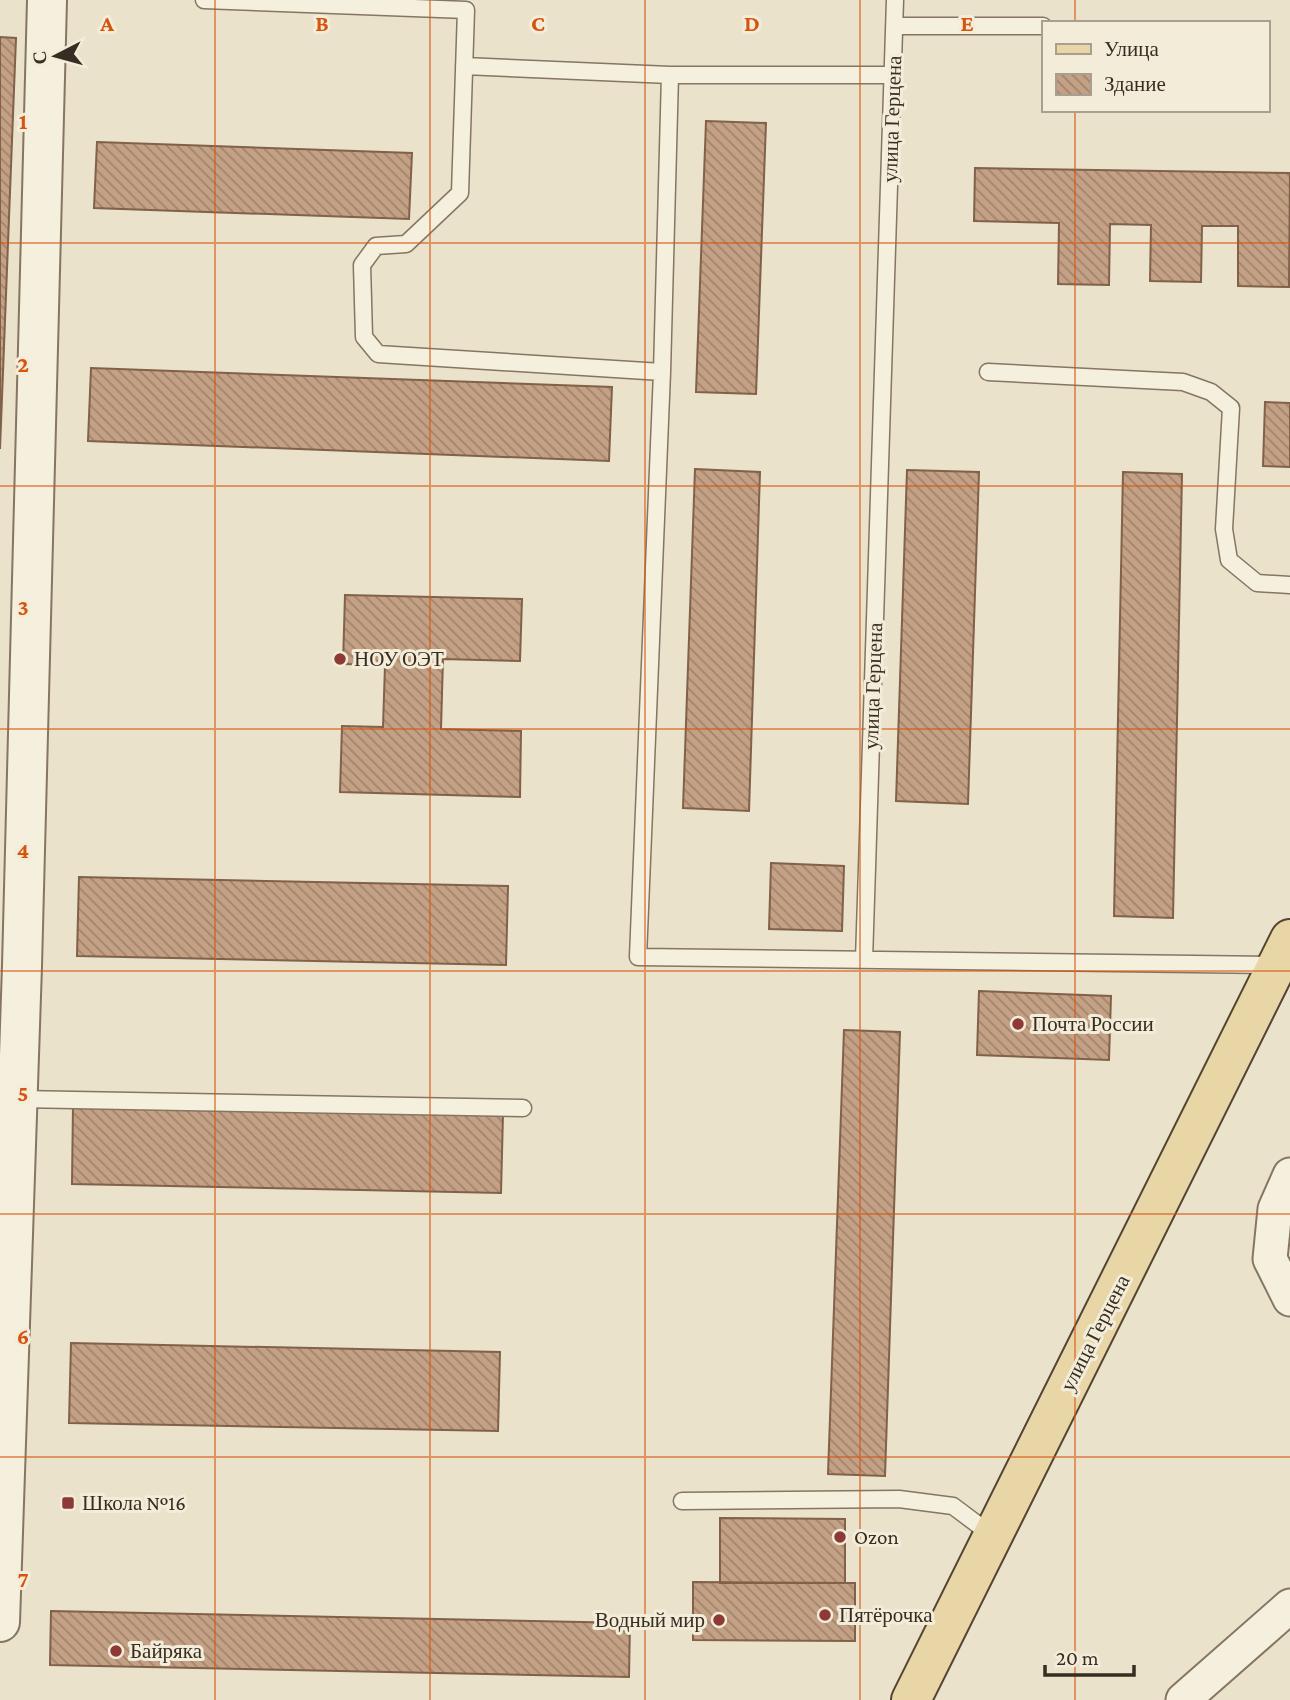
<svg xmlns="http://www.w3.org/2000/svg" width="1290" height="1700" font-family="'Crimson Pro',serif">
<defs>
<pattern id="building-back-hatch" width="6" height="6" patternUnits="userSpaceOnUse" patternTransform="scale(1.75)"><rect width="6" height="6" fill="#c4a185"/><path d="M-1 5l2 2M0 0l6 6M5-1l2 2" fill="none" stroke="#a0846c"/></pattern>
</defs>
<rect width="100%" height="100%" fill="#eae2ca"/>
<path fill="url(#building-back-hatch)" stroke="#816149" stroke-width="2" d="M0,37L16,38L0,449Z
M706,121L766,123L756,394L696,392Z
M97,142L412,153L409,219L94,208Z
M975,168L1290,173L1289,287L1238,286V226H1202L1201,282L1150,281L1151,225L1110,224L1109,285L1058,284L1059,223L974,221Z
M91,368L612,387L609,461L88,441Z
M1265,402L1290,403V467L1263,466Z
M695,469L760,472L749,811L683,808Z
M907,470L979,472L968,804L896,801Z
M1123,472L1182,474L1173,918L1114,916Z
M345,595L522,599L520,661L443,659L441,729L521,731L520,797L340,792L342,726L383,727L385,665L343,664Z
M771,863L844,866L842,931L769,929Z
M79,877L508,886L506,965L77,956Z
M979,991L1111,996L1109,1060L977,1055Z
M844,1030L900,1032L885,1476L828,1474Z
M73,1105L503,1114L501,1193L72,1184Z
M71,1343L500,1352L498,1431L69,1423Z
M720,1518L845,1519V1583H720Z
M693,1582L855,1583V1641L693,1640Z
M51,1611L630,1623L629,1677L50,1665Z"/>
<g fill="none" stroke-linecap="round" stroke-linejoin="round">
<defs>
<path id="service" d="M204,0L466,10L460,193L406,244L376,246L362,265L364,337L378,354L662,372
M895,26H1043
M464,66L670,75H893
M670,75L662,372L638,957L1274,965
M988,372L1183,382L1211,392L1231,408L1224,529L1229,560L1257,583L1290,585
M864,960L895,0
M18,1099L523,1108
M682,1501L899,1499L953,1506L993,1536"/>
<path id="minor" d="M1290,1175L1275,1209L1270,1259L1290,1299
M1183,1700L1290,1606"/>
<path id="tertiary" d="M0,1622L22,966L47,0"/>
<path id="primary" d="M911,1700L1290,939"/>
</defs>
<use href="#service" stroke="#857561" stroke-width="19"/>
<use href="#minor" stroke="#857561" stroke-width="37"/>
<use href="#tertiary" stroke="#857561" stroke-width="42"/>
<use href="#primary" stroke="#534434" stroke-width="42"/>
<use href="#service" stroke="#f5efdd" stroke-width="16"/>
<use href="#minor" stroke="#f5efdd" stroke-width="33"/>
<use href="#tertiary" stroke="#f5efdd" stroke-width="38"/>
<use href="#primary" stroke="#e8d6a7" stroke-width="38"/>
</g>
<path fill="none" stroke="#d6550e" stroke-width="2" stroke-opacity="0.55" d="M215,0V1700M430,0V1700M645,0V1700M860,0V1700M1075,0V23M1075,110V1700M0,243H1290M0,486H1290M0,729H1290M0,971H1290M0,1214H1290M0,1457H1290"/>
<g fill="#8d3a37" stroke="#f2ecd9" stroke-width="2.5">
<circle cx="340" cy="659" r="7"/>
<circle cx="1018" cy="1024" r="7"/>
<rect x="61" y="1496" width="14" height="14" rx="3.5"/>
<circle cx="840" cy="1537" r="7"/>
<circle cx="825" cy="1615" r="7"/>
<circle cx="719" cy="1620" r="7"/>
<circle cx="116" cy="1651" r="7"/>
</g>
<g text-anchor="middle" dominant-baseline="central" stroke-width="6" stroke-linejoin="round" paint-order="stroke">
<g font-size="21" fill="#372d22" stroke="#f2ecd9">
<text transform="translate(892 119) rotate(-88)">улица Герцена</text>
<text transform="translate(873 686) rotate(-88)">улица Герцена</text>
<text transform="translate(1095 1333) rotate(-63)">улица Герцена</text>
</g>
<g font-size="21" fill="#372d22" stroke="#f2ecd9" text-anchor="start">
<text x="354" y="659">НОУ ОЭТ</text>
<text x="1032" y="1024">Почта России</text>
<text x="82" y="1503">Школа №16</text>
<text x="854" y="1537">Ozon</text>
<text x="839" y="1615">Пятёрочка</text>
<text x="705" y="1620" text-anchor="end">Водный мир</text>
<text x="130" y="1651">Байряка</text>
</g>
</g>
<g font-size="23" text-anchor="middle" font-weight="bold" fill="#d6550e" stroke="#f2ecd9" stroke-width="6" stroke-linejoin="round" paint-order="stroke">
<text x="107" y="31">A</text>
<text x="322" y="31">B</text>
<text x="538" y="31">C</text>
<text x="752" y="31">D</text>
<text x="967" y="31">E</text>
<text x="23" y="129">1</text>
<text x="23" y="372">2</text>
<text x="23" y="615">3</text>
<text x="23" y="858">4</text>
<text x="23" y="1101">5</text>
<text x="23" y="1344">6</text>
<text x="23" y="1587">7</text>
</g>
<rect x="1042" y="21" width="228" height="91" fill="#f2ecd9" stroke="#a7a090" stroke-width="2"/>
<rect x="1056" y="44" width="35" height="10" fill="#e8d6a7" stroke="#a7a090" stroke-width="2"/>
<text x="1104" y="56" font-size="21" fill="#372d22">Улица</text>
<rect x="1056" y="74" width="35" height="21" fill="url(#building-back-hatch)" stroke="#a7a090" stroke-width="2"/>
<text x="1104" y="91" font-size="21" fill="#372d22">Здание</text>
<g transform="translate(56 56) rotate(264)" stroke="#f2ecd9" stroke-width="5" paint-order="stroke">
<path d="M0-5L12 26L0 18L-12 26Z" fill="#372d22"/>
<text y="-10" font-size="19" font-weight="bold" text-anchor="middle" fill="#372d22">С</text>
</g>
<path d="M1045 1665v10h89v-10" fill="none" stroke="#372d22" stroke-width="3.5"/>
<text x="1056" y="1665" font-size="21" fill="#372d22" stroke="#f2ecd9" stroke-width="5" paint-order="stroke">20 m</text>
</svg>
